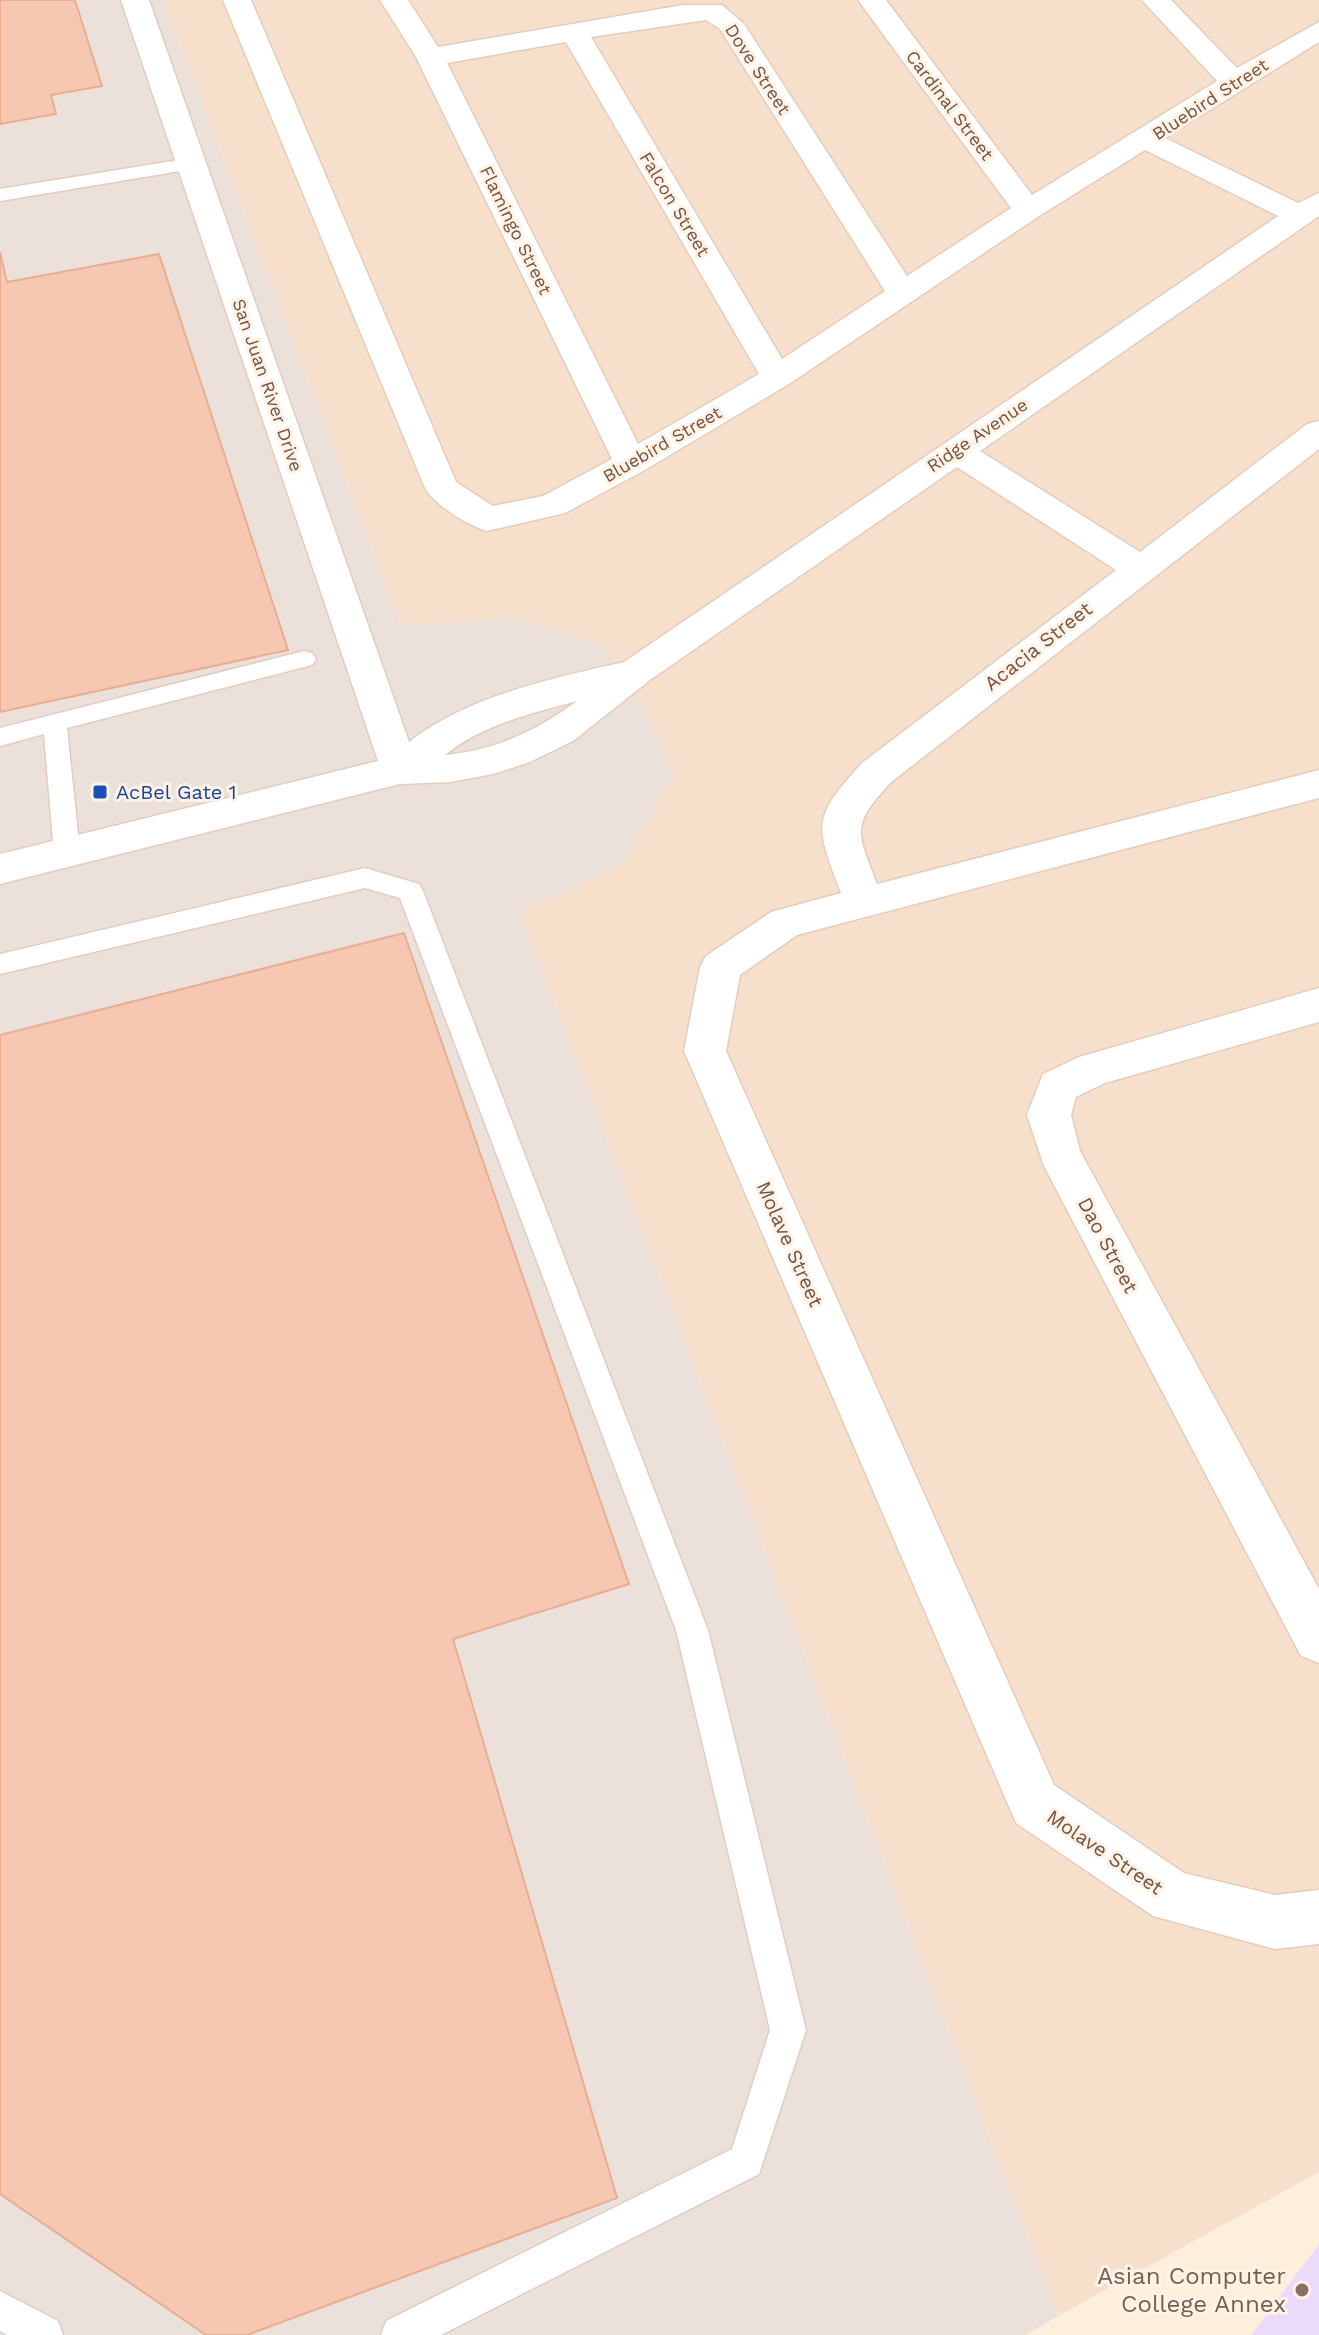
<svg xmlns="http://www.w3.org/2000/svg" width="1319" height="2335" font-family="'Work Sans',sans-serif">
<rect width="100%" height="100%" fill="#feefdd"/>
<path fill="#f6e0cb" d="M163,0H1319V2172L1058,2316L520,912L401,625Z"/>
<path fill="#ebe1da" d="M0,0H163L401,625L516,618L606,647L641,703L675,773L622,865L520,912L1058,2316L1026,2335H0Z"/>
<path fill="#ecdafa" d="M1319,2244V2335H1251Z"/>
<path fill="#f6c8b2" stroke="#e9ad91" stroke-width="2" d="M0,0H75L102,86L51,95L56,114L0,124Z
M0,252L7,282L159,254L288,650L0,712Z
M404,933L629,1584L453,1639L617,2198L247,2335H206L0,2194V1035Z"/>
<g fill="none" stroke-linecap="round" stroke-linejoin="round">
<defs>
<path id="lane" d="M191,158L198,160V168L0,201V189Z
M304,651L312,653L316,659L312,665L67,728L80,853L76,860H58L54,853L44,734L0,746V728Z
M365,868L419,884L423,891L708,1630L806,2030L759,2174L441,2335H381L386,2321L732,2149L770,2030L676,1630L400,898L365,888L0,974V954Z
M0,2291L58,2321L63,2335H7L0,2331Z"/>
<path id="street" d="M121,0H149L409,742C467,696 553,678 624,662L1278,216L1145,150L1039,216L789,384L643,471L565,513L487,531C467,525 436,506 425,488L223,0H251L456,482L493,506L543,496L612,459L416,57L380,0H408L438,47L683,5H722L744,24L907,276L1011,208L858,0H886L1032,195L1217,81L1142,0H1171L1237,68L1319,22V42L1165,138L1298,203L1319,193V216L980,451L1140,552L1307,424L1319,421V449L890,783C850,827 857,831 877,884L1319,770V798L797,935L740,975L726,1051L1054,1785L1184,1873L1275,1895L1319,1890V1944L1275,1949L1153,1916L1016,1823L684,1051L700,967L706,956L771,912L841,893C815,824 811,819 862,763L1116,570L957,467L650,680L573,741L530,762L493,774L451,782L400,784L0,884V854L378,761ZM706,20L720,29L885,291L782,359L591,37ZM566,42L759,374L638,444L447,63ZM577,701C538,730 494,751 445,755C481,725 533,713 577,701Z
M1319,988V1022L1105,1083L1076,1097L1071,1115L1080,1151L1319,1589V1663L1301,1656L1044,1166L1027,1115L1043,1074L1079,1057Z"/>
</defs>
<use href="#lane" stroke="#e4ccbc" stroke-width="3"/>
<use href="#street" stroke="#e4ccbc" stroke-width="3"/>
<use href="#lane" fill="#fff" fill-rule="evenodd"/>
<use href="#street" fill="#fff" fill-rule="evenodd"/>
</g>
<rect fill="#1a4fb4" stroke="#fff3e5" stroke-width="3" x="92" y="784" width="16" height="16" rx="4"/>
<circle fill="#8d6e63" stroke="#fff3e5" stroke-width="3" cx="1302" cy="2290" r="8"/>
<g text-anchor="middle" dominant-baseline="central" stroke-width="6" stroke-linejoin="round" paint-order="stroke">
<g font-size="18" fill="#755244" stroke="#fff3e5">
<text transform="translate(758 69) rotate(57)">Dove Street</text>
<text transform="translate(1210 99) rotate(-33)">Bluebird Street</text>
<text transform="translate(950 105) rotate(53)">Cardinal Street</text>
<text transform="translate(675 204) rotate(59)">Falcon Street</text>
<text transform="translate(516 230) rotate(64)">Flamingo Street</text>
<text transform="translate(268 385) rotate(71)">San Juan River Drive</text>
<text transform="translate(977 435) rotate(-34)">Ridge Avenue</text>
<text transform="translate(662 444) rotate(-30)">Bluebird Street</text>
</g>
<g font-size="20" fill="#755244" stroke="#fff3e5">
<text transform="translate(1038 646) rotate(-38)">Acacia Street</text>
<text transform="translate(790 1244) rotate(66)">Molave Street</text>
<text transform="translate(1108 1245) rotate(62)">Dao Street</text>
<text transform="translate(1105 1852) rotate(34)">Molave Street</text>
</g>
<g font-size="20" fill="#164399" stroke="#fff3e5" text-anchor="start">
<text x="116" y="792">AcBel Gate 1</text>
</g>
<g font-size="24" fill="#785e54" stroke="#fff3e5" text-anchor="end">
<text x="1286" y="2276">Asian Computer<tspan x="1286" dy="28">College Annex</tspan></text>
</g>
</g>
</svg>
